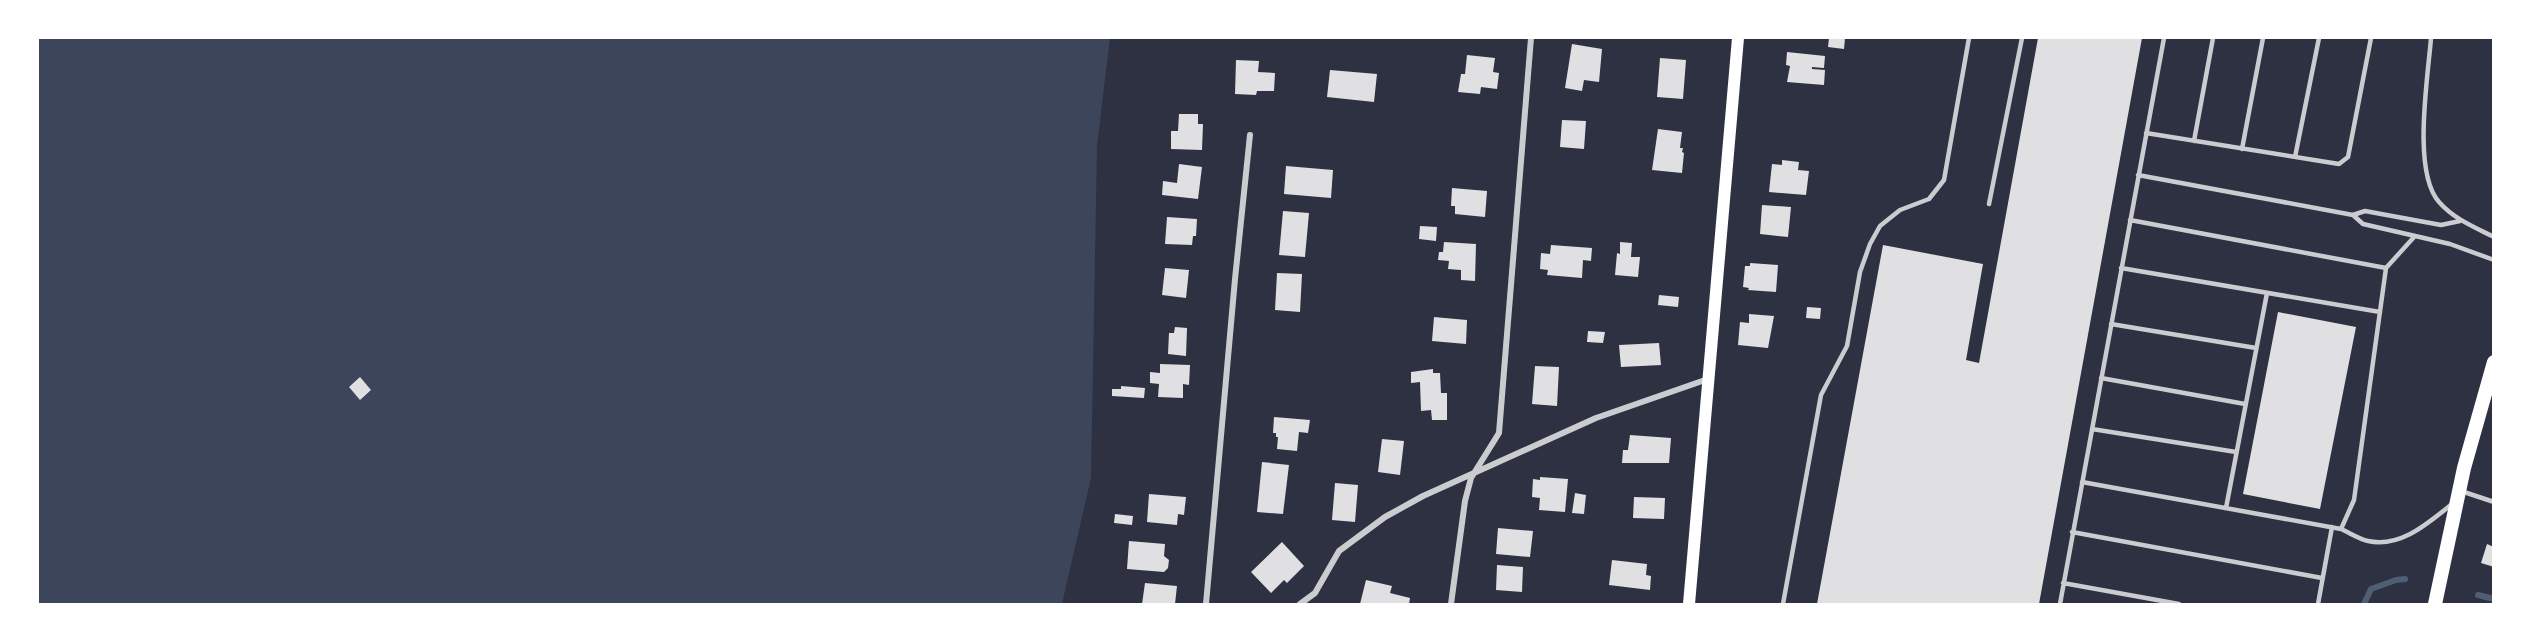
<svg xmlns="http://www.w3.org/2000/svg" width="2531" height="642" font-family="Figtree,sans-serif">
<rect width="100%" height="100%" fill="#2d3142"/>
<path fill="#3c4559" d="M38,38H1110L1097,146L1091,478L1062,604H38Z"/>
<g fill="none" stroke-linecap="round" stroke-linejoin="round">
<path stroke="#4f5d75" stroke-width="6" d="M2478,595L2494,599
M2364,604L2371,589L2396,580L2405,579"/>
</g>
<path fill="#e0e0e3" d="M1829,38H1845L1844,49L1828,47Z
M2038,38H2142L2039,604H1817L1883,245L1983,264L1966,360L1979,363Z
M1572,44L1602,49L1599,82L1584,80L1582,91L1565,88Z
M1787,52L1825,56L1824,68L1812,67V69L1825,70L1824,85L1787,82L1790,66L1786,65Z
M1467,55L1495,58L1493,72L1499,73L1497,89L1481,87L1480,94L1458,92L1461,74H1465Z
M1660,58L1686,60L1683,99L1657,97Z
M1236,60L1259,61L1258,72L1275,73L1274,91H1257L1256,95L1235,94Z
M1330,70L1377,74L1374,102L1327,97Z
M1179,114H1198V124H1203L1202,150L1171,149V131H1178Z
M1562,120L1586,121L1584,149L1560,147Z
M1658,129L1682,132L1680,148H1683L1682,152L1684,153L1682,173L1652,170Z
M1782,160L1799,162L1798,170L1809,171L1806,195L1769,192L1772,164L1782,165Z
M1179,164L1202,167L1198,199L1162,195L1163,181L1177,183Z
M1286,166L1333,170L1331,198L1284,194Z
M1452,188L1487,191L1485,217L1455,214V206H1451Z
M1762,205L1791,207L1788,237L1760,234Z
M1283,211L1309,213L1305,257L1279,255Z
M1167,217L1197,219L1196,236H1193L1192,245L1165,244Z
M1420,226L1437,227L1436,241L1419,239Z
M1444,242L1476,244L1475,281L1461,280V270L1448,269L1449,261L1438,260L1439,252H1443Z
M1620,242L1632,243L1631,257H1640L1638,277L1615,275L1617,253L1620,254Z
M1551,245L1592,248L1591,261L1583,260L1582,278L1547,275L1548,270L1540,269L1541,253L1550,254Z
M1750,263L1778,265L1776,292L1748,290L1749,288L1743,287L1745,266H1750Z
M1165,268L1189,270L1186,298L1162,295Z
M1277,273L1302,274L1300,312L1275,310Z
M1659,295L1679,297L1678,307L1658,305Z
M1807,307L1821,308L1820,319L1806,318Z
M2278,312L2356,327L2320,509L2243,494Z
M1749,314L1774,316L1768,348L1738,345L1740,322L1749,323Z
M1434,317L1467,320L1466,344L1432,341Z
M1175,327L1187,328L1186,356L1168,354L1169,333H1174Z
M1588,331L1605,332L1603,343L1587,342Z
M1659,343L1661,365L1621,367L1619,345Z
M1160,364L1190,365L1189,385L1183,384V398L1158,397L1159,384L1150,383V372L1160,373Z
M1535,366L1559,367L1557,406L1532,404Z
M1433,369V373H1440L1441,393H1447V420H1432L1431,410L1421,411L1420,382L1411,383V372Z
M360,377L371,390L360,400L349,387Z
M1121,386L1145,388L1144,398L1112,396V389H1121Z
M1274,417L1310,420L1308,433L1299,432L1297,451L1277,449L1278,437H1276V433H1273Z
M1630,435L1671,438L1669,463H1622L1623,450H1628Z
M1382,439L1404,441L1400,475L1378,472Z
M1262,462L1289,465L1283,514L1257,512Z
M1540,477L1568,479L1565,512L1539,510L1540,498L1532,497L1533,479L1540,480Z
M1335,483L1358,485L1355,522L1332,520Z
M1575,493L1586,495L1584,514L1572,513Z
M1149,494L1186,497L1184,515L1178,514L1177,525L1147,522Z
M1634,497L1665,498L1664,519L1633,518Z
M1115,514L1133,516L1132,525L1114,523Z
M1498,528L1533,531L1530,557L1496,554Z
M1129,541L1165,544L1164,556L1169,560L1168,568L1164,572L1127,569Z
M1282,542L1304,566L1287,583L1284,580L1271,593L1251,572Z
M2487,544L2494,547V567L2481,563Z
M1612,560L1647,564L1646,575L1651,576L1650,590L1609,585Z
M1497,565L1523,567L1522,592L1496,590Z
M1366,580L1392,586L1390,593L1410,598L1409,604H1360Z
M1145,583L1177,586L1175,604H1142Z"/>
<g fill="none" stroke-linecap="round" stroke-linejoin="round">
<path stroke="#caccd0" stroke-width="4.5" d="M2431,38C2428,77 2412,172 2439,202C2454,219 2474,227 2494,237
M2146,133L2339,164L2348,157L2371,38
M2194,141L2213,38
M2242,149L2263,38
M2295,157L2319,38
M2138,175L2353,215L2365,211L2441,225L2460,221
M1989,204L2022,38
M2353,215L2363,224L2450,244L2494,260
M2130,220L2386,268
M2121,268L2380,312
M2111,324L2256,348
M2101,378L2245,404
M2092,429L2236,452
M2082,482L2341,529L2354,500L2386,268L2415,236
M2461,491L2494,502
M2226,508L2267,293
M2341,529C2350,533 2359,539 2368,541C2401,548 2428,523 2452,504
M2072,532L2322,578
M2063,583L2179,604
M1783,604L1821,395L1847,346L1860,272L1870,244L1880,226L1900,210L1929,199L1944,180L1969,38
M2060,604L2164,38
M2318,604L2332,527"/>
<path stroke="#caccd0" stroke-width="6" d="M1206,604L1235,279L1250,135
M1300,604L1315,593L1339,551L1385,517L1423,496L1596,418L1708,379
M1451,604L1465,501L1471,478L1499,433L1531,38"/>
<path stroke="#fff" stroke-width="12" d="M1689,604L1738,38"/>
<path stroke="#fff" stroke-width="14" d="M2435,604L2464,468L2494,362"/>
</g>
<rect width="2531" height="642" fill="none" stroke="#ffffff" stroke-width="78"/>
</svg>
